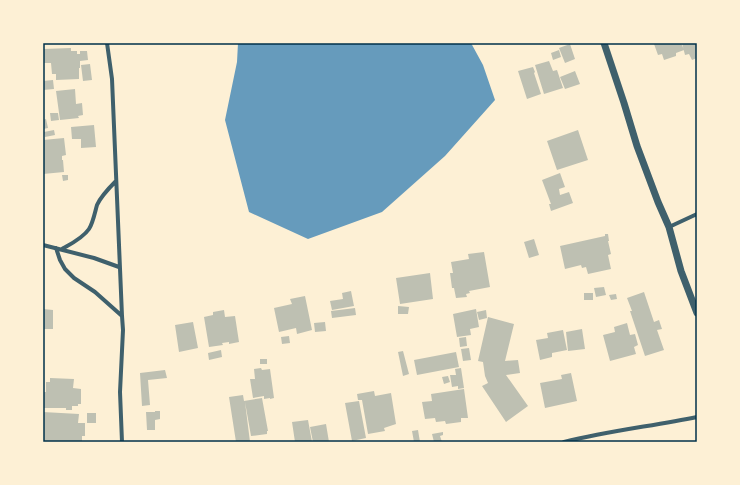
<svg xmlns="http://www.w3.org/2000/svg" width="740" height="485" font-family="Quicksand,sans-serif">
<rect width="100%" height="100%" fill="#fdf0d5"/>
<path fill="#669bbc" d="M238,43H471L483,65L495,100L445,156L382,212L308,239L249,212L225,120L237,62Z"/>
<path fill="#bec0b2" d="M656,43H681L684,50L676,53V56L664,60L662,54L658,55L654,44Z
M682,43H697V58L692,60L689,54L685,55Z
M570,44L575,59L565,63L559,48Z
M71,48V51H77V54H80V51H87L88,60L80,61V68H79V79L56,80V74H52L51,63H43V49Z
M559,50L561,57L553,60L551,53Z
M549,61L553,71L557,70L563,88L544,94L535,65Z
M90,64L92,80L83,81L81,65Z
M533,67L535,72L534,73L541,94L527,99L518,71Z
M575,71L580,84L565,89L560,77Z
M53,80L54,89L43,90V81Z
M75,89L76,104L82,103L83,115L78,116L79,118L60,120L56,91Z
M50,113H58L59,120L51,121Z
M46,119L48,128L43,129V120Z
M94,125L96,147L81,148V139H72L71,127Z
M54,130L55,135L45,137L44,132Z
M578,130L588,160L557,170L547,141Z
M64,138L66,155L62,156V160H63L64,172L43,174V140Z
M560,173L565,187L559,189L560,195L569,192L573,203L551,211L549,204H551L542,180Z
M62,175H68V180L63,181Z
M605,234H608L609,241H608L611,254L608,255L611,269L588,274L586,267L582,268L581,265L565,269L560,246L605,236Z
M534,239L539,255L529,258L524,242Z
M484,252L490,287L469,291L470,293L466,294L467,297L456,298L454,288H452L450,273H453L451,262L469,259L468,254Z
M430,273L433,299L400,304L396,278Z
M604,287L606,295L596,297L594,288Z
M351,291L354,306L332,310L330,301L343,299L342,293Z
M644,292L654,322L659,320L662,329L657,330L664,350L645,356L630,311H632L627,298Z
M584,293H593V300H584Z
M616,294L617,299L611,300L609,295Z
M305,296L312,330L297,334L296,328L279,332L274,308L292,304L290,299Z
M398,306L409,307L408,314H398Z
M355,308L356,315L332,318L331,311Z
M43,309L53,310V329H43Z
M476,309L479,327L470,329L471,335L457,337L453,314Z
M224,310L225,317L235,316L239,342L229,344V342L222,343L223,345L209,347L204,317L213,315V312Z
M486,310L487,318L479,320L477,312Z
M488,317L514,324L505,361L518,360L520,373L506,375L528,406L506,422L482,386L488,383L485,376L483,362L478,361Z
M193,322L198,348L179,352L175,325Z
M325,322L326,331L315,332L314,323Z
M627,323L630,335L635,334L638,345L634,347L636,354L610,361L603,335L615,332L614,327Z
M582,329L585,349L568,351L566,332Z
M563,330L567,350L552,353V357L540,360L536,340L548,338L547,333Z
M289,336L290,343L282,344L281,337Z
M466,337L467,346L460,347L459,338Z
M469,348L471,360L463,361L461,349Z
M221,350L222,357L209,360L208,353Z
M403,351L409,374L403,376L398,352Z
M456,352L459,367L417,375L414,360Z
M260,359H267V364H260Z
M261,368L262,370L270,369L274,398L270,399V398L264,399V396L253,398L250,379H255L254,369Z
M461,368L464,388L458,389V386L452,387L450,375H456L455,369Z
M165,370L167,378L148,380L150,405L142,406L140,373Z
M571,373L577,401L545,408L540,383L562,379L561,375Z
M448,376L450,382L444,384L442,377Z
M50,378L74,379L73,388L81,389V404H78V406H72V410H66V408H43L44,392H46V382H50Z
M464,389L468,418H461V422L446,424L445,421L436,422L435,418L425,419L422,402L432,401L431,394Z
M374,391L375,396L391,393L396,424L384,428L385,431L368,434L362,400H358L357,394Z
M243,395L244,401L262,398L268,431H267V434L251,436L245,402L250,442H236L229,397Z
M359,401L366,438L352,441L345,403Z
M155,411H160V419L155,420V430H147L146,412H155Z
M43,412L79,414L78,423H85V436H82V442H43L44,427H43Z
M87,413H96V423H87Z
M308,420L312,442H295L292,422Z
M326,424L329,442H313L310,427Z
M418,430L420,442H414L412,431Z
M443,432V435L440,436L442,442H434L432,434Z"/>
<g fill="none" stroke-linecap="round" stroke-linejoin="round">
<path stroke="#3f606c" stroke-width="4" d="M107,43L112,79L122,316L123,330L120,392L122,442
M669,227L697,214
M43,245L94,258L119,267
M56,248L60,260L65,269L74,278L95,292L122,316
M62,249C71,244 83,238 89,229C93,223 95,212 97,205C101,196 109,188 116,181
M564,442C608,431 653,426 697,417"/>
<path stroke="#3f606c" stroke-width="7" d="M604,43L624,103L637,146L658,202L669,227L681,271L697,313"/>
</g>
<rect width="740" height="485" fill="none" stroke="#fdf0d5" stroke-width="88"/>
<rect x="44" y="44" width="652" height="397" fill="none" stroke="#003049" stroke-width="1.5"/>
</svg>
